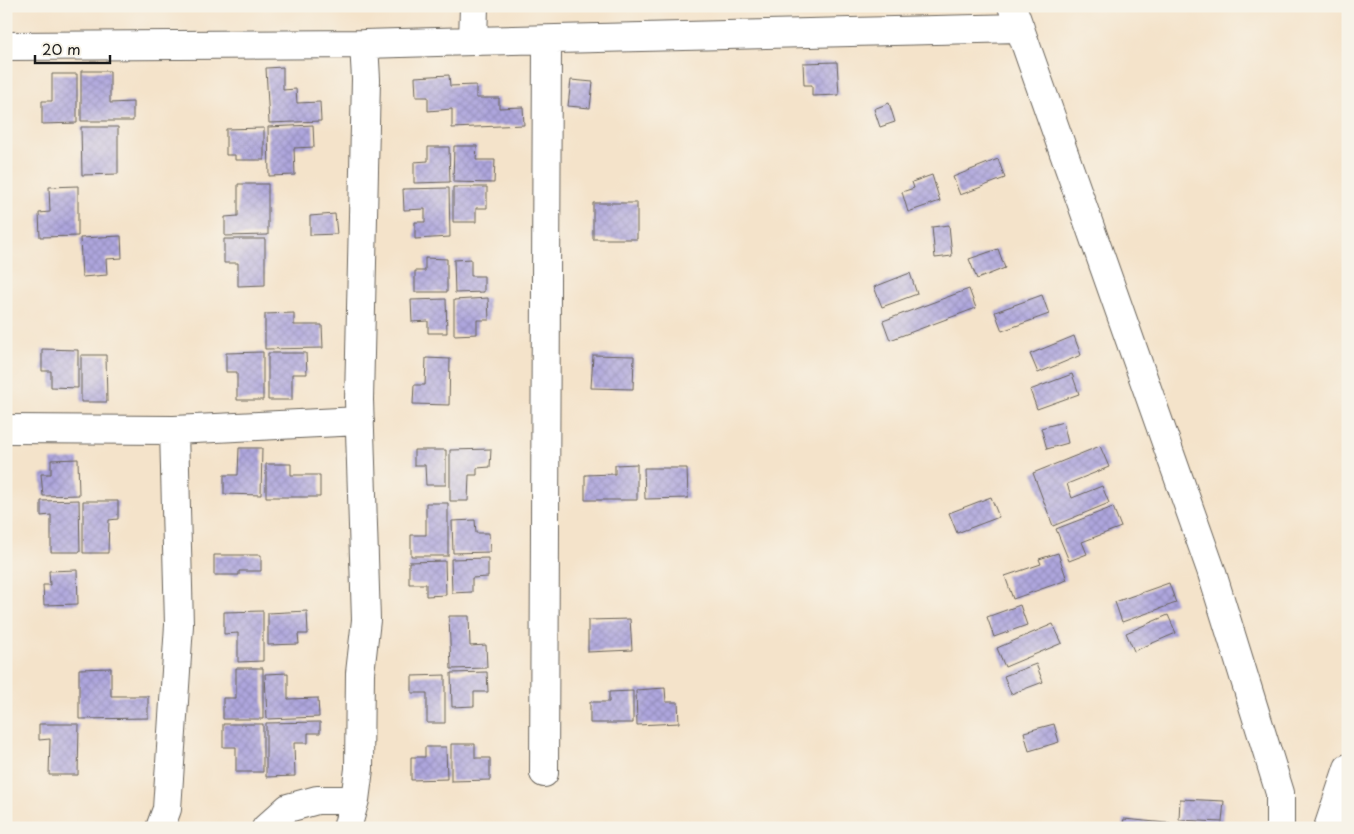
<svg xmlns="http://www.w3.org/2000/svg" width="1354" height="834" font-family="'Playpen Sans',sans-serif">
<defs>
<pattern id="building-cross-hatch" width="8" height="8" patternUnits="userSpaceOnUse" patternTransform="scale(1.25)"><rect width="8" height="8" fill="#aea6dd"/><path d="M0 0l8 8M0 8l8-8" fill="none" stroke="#958ebd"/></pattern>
</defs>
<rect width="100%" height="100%" fill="#f7f3e8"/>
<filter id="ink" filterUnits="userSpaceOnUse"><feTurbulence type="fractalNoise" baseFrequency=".02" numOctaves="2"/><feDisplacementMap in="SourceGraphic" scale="10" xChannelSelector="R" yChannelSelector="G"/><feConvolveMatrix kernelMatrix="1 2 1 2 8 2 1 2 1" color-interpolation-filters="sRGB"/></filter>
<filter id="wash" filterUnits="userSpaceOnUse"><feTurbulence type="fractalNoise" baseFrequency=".0096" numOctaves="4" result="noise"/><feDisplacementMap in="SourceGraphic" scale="20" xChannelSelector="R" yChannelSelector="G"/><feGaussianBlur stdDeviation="1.12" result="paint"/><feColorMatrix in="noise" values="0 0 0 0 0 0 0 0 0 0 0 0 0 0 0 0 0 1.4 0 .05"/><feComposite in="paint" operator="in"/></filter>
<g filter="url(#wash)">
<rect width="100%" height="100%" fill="#f4e3ca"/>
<g id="blocks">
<path fill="url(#building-cross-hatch)" d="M837,62L839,95L812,96V85H804L803,63Z
M283,67V90L296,89L297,103L320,102L321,121L269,123L266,68Z
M81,71H110V103L133,102V121H81Z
M52,74H77V123L42,124V101H52Z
M449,75L450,86L476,85V98H499V108L523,107L524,125L452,128V109L428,111V97H416L415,77Z
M571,80L593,82L590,108L568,106Z
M889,103L895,122L880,127L874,109Z
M313,125L314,147L294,148L295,175L269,176L268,127Z
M81,127H118V174L82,175Z
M264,128V160H235V155H226V129Z
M454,146H477L476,160H495L494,183L453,182Z
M428,147H449L450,182L414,183V162L428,161Z
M998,159L1005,178L960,195L953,177Z
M932,175L940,201L908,212L902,192L914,188L912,182Z
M238,184H268V235L225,236V217L238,216Z
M78,186V236L40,237L39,213L50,212L49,187Z
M453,187H487V208H476V222H453Z
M449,188L450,237L415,239V222H425V209L404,210L403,189Z
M593,203H637V239H593Z
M335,214L337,234L310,235V216Z
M949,225L952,256L935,258L932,227Z
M121,236L122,258L106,259L107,275L82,277L80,238Z
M224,239H265V285L238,286V263H224Z
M998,249L1005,268L977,279L969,259Z
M425,258L447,259V292H415V271H425Z
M471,259V276H484V292L455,293L454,260Z
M910,273L917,294L882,307L874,287Z
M969,289L976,308L890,340L883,321Z
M1042,295L1049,314L1002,331L995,312Z
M488,298L489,320H477V334L454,335V300Z
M446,299L447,333H428V321L412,322L411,300Z
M294,313V325H322L323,348L265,349V314Z
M1074,336L1081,355L1038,373L1030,354Z
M42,349L78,350V388L51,387V371H42Z
M263,352V400H237V372H226V353Z
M268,353H306L307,374H292V400H268Z
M81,355H106L107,402H81Z
M593,355L634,356L633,389L591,388Z
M426,358L450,359L449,405L413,404L414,385H425Z
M1072,374L1079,394L1037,409L1030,390Z
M1063,422L1068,443L1047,449L1041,428Z
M1100,446L1109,467L1067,484L1072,498L1102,486L1109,503L1053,526L1033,473Z
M239,448H262L261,495L224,494V475H238Z
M491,449L490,467L477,468V475H469L468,501H450V450Z
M414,450H446V485H426L425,465H414Z
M78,459L79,495L43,496L41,474H51V460Z
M266,464H291V475H320V497H266Z
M637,464V500H585V475L615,474V465Z
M644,468H687L688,498L645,499Z
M991,497L999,517L957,533L949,513Z
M79,500L80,552H51V515L41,516V501Z
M83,501H118V519L109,520L108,553H83Z
M426,503H448V556H411V535H426Z
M1113,507L1121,527L1082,542L1087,554L1069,561L1056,529Z
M475,520L476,533H489L490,552L453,553L452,521Z
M1058,553L1067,580L1013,599L1005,576L1041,564L1039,559Z
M214,555H261V571H239V575H214Z
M488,558V577L472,578V592L452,593L451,559Z
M445,561L446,595L426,596V584H409V562Z
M77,570L78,604L44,605L43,585H50L49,571Z
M1169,583L1176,603L1122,622L1115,602Z
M1020,605L1027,625L994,637L987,617Z
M263,611V661L238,662V633L224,634V612Z
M307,611L308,634H298L299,644L268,645V613Z
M1168,615L1176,633L1134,651L1126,633Z
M449,616H469L470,646L486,645L487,668L451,669Z
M630,619L632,650L588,652V620Z
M1053,624L1062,643L1005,667L997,648Z
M1036,664L1043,682L1011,694L1004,676Z
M111,668V696H148V718L79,719V669Z
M236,668H263V719H223V698H236Z
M487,672L488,692H474V706L452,707L451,673Z
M288,673V699L318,698L319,717L267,719L265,674Z
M445,675V723H427V693H412V676Z
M665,688L666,702H678L679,723L637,725L636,690Z
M633,691V723H590V702H609V692Z
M320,722V733H308V743H294L295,776L266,777V723Z
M39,724H79L78,775H49L50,739L39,740Z
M223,724H263V772H236V747H223Z
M1054,724L1059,742L1029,751L1024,732Z
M451,744H475V758H490V780L451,781Z
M425,747H446L447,779L411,780V757H425Z
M1180,799L1224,801L1222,822L1179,820Z
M1124,819L1198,826V828H1122Z"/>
</g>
</g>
<g filter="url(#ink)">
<use href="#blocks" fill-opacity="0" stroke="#686259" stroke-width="1"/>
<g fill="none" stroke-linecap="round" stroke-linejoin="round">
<defs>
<path id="minor" d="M1012,6L1211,570L1280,793V828
M473,41L1020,28
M6,46L364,44
M6,429L174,430L360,421
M544,773L547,40
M160,828L167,809L179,625L174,430
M266,828L288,808L317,800H355L359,769L360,673L366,620L359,400L366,79L364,44L473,41L474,6
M347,828L355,800
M1328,828L1348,768"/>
</defs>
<use href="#minor" stroke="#686259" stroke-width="30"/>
<use href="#minor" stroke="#fff" stroke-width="28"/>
</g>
</g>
<rect width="1354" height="834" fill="none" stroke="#f7f3e8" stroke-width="25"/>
<path d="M35 55v8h75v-8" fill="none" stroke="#1c1c1c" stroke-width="2.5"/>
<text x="42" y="55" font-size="15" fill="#1c1c1c" stroke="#f7f3e8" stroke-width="4" paint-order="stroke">20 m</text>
</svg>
